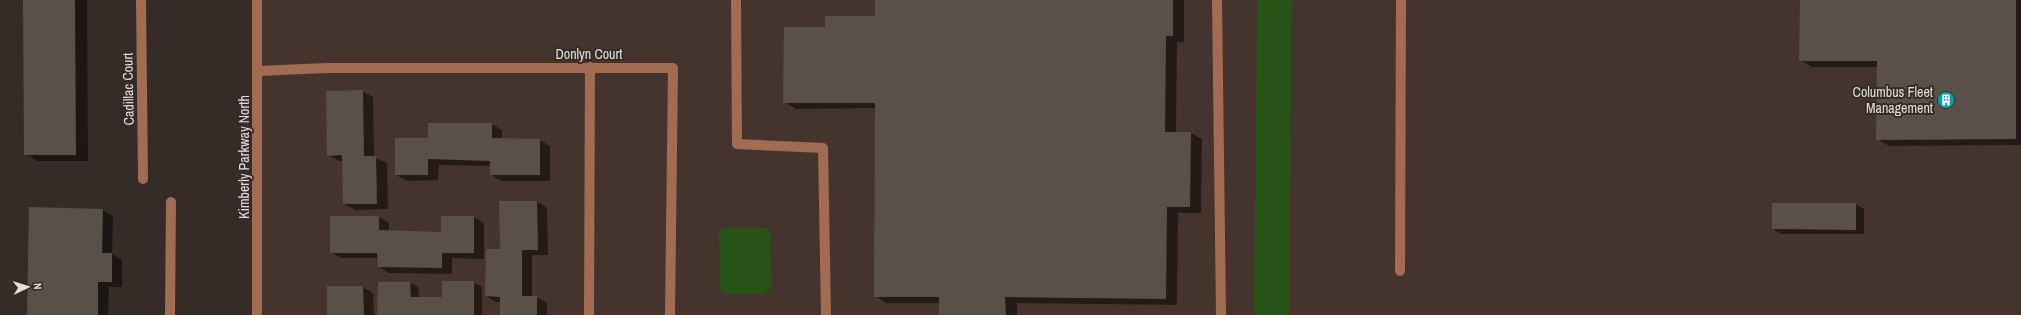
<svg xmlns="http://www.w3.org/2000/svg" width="2021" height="315" font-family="'Archivo Narrow',sans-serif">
<rect width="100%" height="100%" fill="#362c27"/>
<path fill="#45342e" d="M258,0H1257L1254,315H258Z
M1292,0H2021V315H1289Z"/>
<path fill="#285316" d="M1257,0H1292L1289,315H1254Z
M722,228H765L770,230L772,287L764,294H725L720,290L719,232Z"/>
<path fill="#0007" d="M24,0H87L88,161H37L25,154Z
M876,0H1184V42H1177L1176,133H1191L1202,139L1201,213H1178L1177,305L1017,303V315H940V303H886L875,296L876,108L796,109L784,102L826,28L876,17Z
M1801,0H2021V145L1889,146L1877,139L1878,67H1812L1800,60Z
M362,91L373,97L374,157L387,163L388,209L355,210L344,204L343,161H339L328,155Z
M492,124L502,130V139L540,140L550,146V181H502L491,175V166L439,165L438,180L407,181L396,175L429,139Z
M537,202L547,208L548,255H532V297H536L547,303V315H501V302H496L486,296L501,250Z
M1856,204L1864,209V234H1781L1773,229Z
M103,210L113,216L112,254L122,260V287H109L108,315H28Z
M379,217L389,223V231L442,233V217H474L484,223V259L452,258V274L389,273L379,267L378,258H341L331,252Z
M473,282L482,287V315H378L379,283H410L418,287L419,298L443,299Z
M328,287H363L373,293L374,315H328Z"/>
<path fill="#595148" d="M23,0H75L76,155H24Z
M875,0H1173V36H1166L1165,132H1191L1190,207H1167L1166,299L1005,297L1006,315H939V297H874L875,103H783L784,27H825V16H875Z
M1800,0H2016V139L1876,140L1877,61H1799Z
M363,90L364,156H376L377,204H343L342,155L327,156L326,91Z
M428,123H492V138L540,139V175H490V161L428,159V175H395V138H428Z
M499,201H537L538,250H522V296H537V315H500V297L485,296L486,249H500Z
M1772,203H1856V230L1772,229Z
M29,207L103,209L102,253H112V282H98V315H27Z
M330,216H379V230L441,232V216H474V253H442V268L378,267L377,253H330Z
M442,281H474V315H377L378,282H410L411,297H442Z
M327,286H363L364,315H327Z"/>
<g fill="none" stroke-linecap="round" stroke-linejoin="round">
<path stroke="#a16c51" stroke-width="10" d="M141,0L143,179
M257,0V315
M736,0L737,144L823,148L826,315
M1217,0L1221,315
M258,71L326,68H673L670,315
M1400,271L1401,0
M170,315L171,202
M589,315L590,67"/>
</g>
<defs>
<symbol id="building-disc" viewBox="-11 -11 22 22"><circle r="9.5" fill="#0f9aa8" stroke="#362c27"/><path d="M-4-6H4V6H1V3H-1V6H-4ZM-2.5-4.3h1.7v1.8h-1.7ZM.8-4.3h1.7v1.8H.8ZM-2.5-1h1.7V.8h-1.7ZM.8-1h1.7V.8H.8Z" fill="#fff"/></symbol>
</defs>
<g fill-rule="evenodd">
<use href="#building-disc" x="1936" y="90" width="20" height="20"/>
</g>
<g text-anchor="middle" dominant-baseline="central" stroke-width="4" stroke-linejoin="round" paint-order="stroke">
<g font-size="14" fill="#e5dedb" stroke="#362c27">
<text x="589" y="54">Donlyn Court</text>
<text transform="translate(128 89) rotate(-91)">Cadillac Court</text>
<text transform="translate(244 157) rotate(-90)">Kimberly Parkway North</text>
</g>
<g font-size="14" fill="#e5dedb" stroke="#362c27" text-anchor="end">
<text x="1933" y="92">Columbus Fleet<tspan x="1933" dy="16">Management</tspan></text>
</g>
</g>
<g transform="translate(28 287) rotate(86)" stroke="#362c27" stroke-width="3" paint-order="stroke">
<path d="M0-3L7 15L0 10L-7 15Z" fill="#e5dedb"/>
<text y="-6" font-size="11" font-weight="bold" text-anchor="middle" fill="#e5dedb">N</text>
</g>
</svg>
